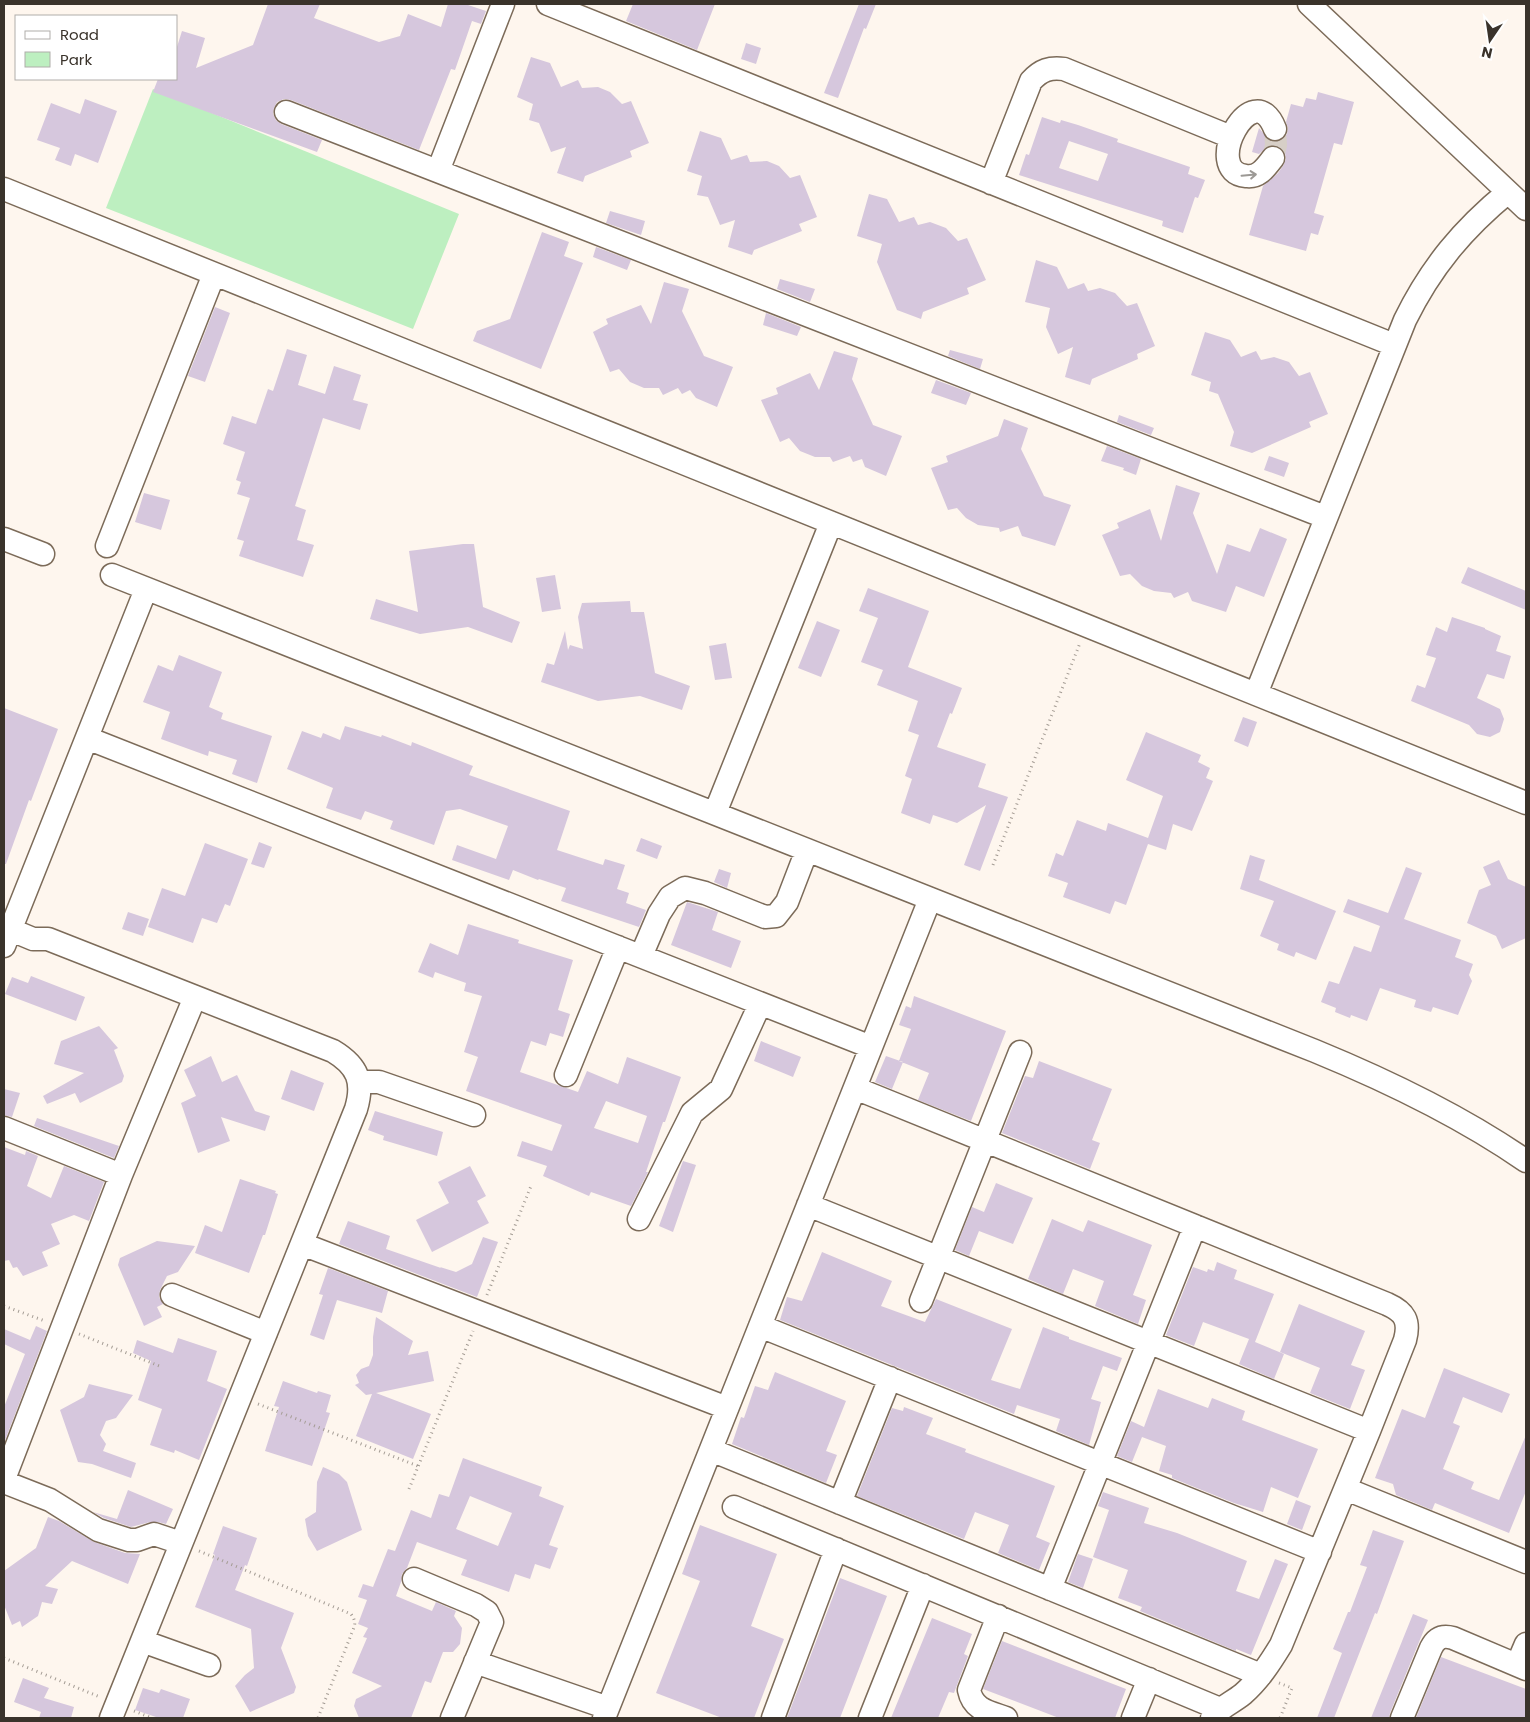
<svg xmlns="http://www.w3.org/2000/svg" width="1530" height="1722" font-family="Poppins,sans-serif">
<rect width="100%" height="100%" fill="#fef6ee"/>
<path fill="#bdefc0" d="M153,89L459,214L413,329L106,208Z"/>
<path fill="#d6c7dd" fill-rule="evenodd" d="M268,4H320L314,18L379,42L400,36L408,14L441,27L448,4H465L486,11L481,24L472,21L455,70L451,69L419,150L291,100L284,99L277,102L274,108L273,114L276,120L281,124L322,140L317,152L153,92L158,79H176V50L182,31L205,38L196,68L253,45Z
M633,4H715L697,50L626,21Z
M859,4H876L866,29L864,28L838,98L824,93Z
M746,43L761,48L756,64L741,59Z
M531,57L550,63L561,87L578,80L582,88L598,87L610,92L622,104L631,101L649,143L630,151L632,157L585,176L583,182L557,173L566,147L551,152L539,123L529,120L533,104L517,97Z
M1318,92L1354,102L1342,145L1334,143L1314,213L1324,216L1318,235L1311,233L1306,251L1249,235L1263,186L1278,173L1283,166L1286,159L1285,153L1281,148L1275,145L1268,146L1259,154L1252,152L1259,128L1269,140L1275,142L1282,140L1287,134L1288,128L1286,122L1291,104L1303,107L1306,98L1316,100Z
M85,99L117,111L98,163L75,154L71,166L55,160L60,148L37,140L51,103L80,114Z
M1042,117L1060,123L1061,120L1078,125L1118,139L1117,142L1190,167L1188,174L1205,180L1198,198L1195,197L1183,233L1162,226L1163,221L1019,175L1026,154L1029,155ZM1069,141L1108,154L1098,181L1059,168Z
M700,131L721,138L731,160L747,155L750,162L767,161L779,166L790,178L800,175L817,217L799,224L802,231L754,250L752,255L728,247L735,220L720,225L708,197L697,195L702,176L687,171Z
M869,194L887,199L899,222L914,217L918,225L930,222L946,228L958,241L967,238L986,280L967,288L969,294L923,312L921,319L897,310L877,262L882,244L857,236Z
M610,211L645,221L641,235L606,223Z
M542,232L569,242L564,256L583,263L541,369L473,341L477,331L510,319Z
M596,247L631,260L627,270L593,257Z
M1036,260L1057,267L1068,289L1084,283L1088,291L1100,288L1115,293L1127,306L1137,303L1155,346L1137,354L1138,359L1092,379L1090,385L1065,377L1073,347L1058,354L1046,327L1050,308L1025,302Z
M780,279L815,289L810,302L777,289Z
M664,282L689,289L682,311L704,356L733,367L717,407L696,398L690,390L682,394L678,388L663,395L659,388H644L630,382L619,369L610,372L593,332L608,324L606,319L641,305L651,324Z
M215,307L230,313L205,382L188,376Z
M766,313L801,327L797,336L763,325Z
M1205,332L1230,340L1241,357L1256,351L1261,360L1274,357L1289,362L1299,376L1310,372L1328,414L1309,422L1311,427L1252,453L1230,446L1234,432L1218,394L1209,391L1211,382L1191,375Z
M287,349L307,355L298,385L325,394L334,366L361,375L353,400L368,404L360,430L323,418L295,506L306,510L297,540L314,545L303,577L239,556L244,541L237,539L250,498L237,494L241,482L236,480L245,452L223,444L232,416L256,424L268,389L273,391Z
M950,350L983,359L980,369L948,356Z
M834,351L858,358L852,379L873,425L902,436L886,476L865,467L862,459L853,462L850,456L833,462L830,457H815L800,451L789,438L780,442L761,400L778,394L776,388L810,373L819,390Z
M936,380L971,393L966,405L931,393Z
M1119,415L1154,428L1151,435L1117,422Z
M1004,419L1028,428L1021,449L1044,496L1071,505L1055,546L1022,536L1018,526L1000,532L999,528L978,525L966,518L957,508L948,510L931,468L948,462L946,456L998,436Z
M1107,446L1141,459L1136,475L1123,470L1124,468L1101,461Z
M1269,456L1289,463L1284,477L1264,470Z
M1176,485L1200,493L1193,513L1217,574L1227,544L1250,552L1260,528L1287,539L1264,597L1236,586L1226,612L1192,601L1188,592L1174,598L1171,593L1154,591L1142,586L1130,574L1120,576L1102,535L1119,528L1117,523L1150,509L1161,541Z
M144,493L170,500L161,530L135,522Z
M463,544H474L483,607L520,622L512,643L468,627L420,634L370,619L376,599L418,612L409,551Z
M1468,567L1526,591V610L1461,583Z
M555,575L561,609L542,612L536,578Z
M868,588L929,611L908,667L962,688L952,714L950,713L937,747L986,764L978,787L1008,797L980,871L964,865L986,805L957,823L933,815L930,824L901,813L912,779L905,776L919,735L908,731L918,701L877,685L883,670L861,662L878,618L859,611Z
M630,601L631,612H644L655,673L690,686L682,710L640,696L598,701L541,682L547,663L554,665L565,631L568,650L570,645L583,649L578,617L582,603Z
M1452,617L1485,628V629L1501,636L1496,651L1511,656L1504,679L1487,674L1477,698L1500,709L1504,719L1500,732L1490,737L1477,734L1469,725L1411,701L1417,685L1425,688L1436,658L1426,655L1436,627L1447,632Z
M817,621L840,630L821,677L798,668Z
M726,643L732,678L715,680L709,646Z
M179,655L222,672L209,707L223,713L221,719L272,736L257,783L232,774L237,760L209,751L208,756L161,739L170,712L143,702L158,665L173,671Z
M4,708L58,729L31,801L29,800L6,864H4Z
M1243,717L1257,722L1248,747L1234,741Z
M345,726L381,737L382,735L411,746L412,742L473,766L469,775L570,811L557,850L603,865L605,859L625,865L617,889L629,893L626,903L646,910L639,927L561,901L566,888L539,879L538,880L513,870L509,880L452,860L457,845L496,859L508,826L460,809L446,811L434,845L390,829L393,821L365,811L361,820L326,808L333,788L287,769L302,731L321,738L323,733L340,740Z
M1146,732L1201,755L1198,762L1210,768L1206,778L1213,781L1192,831L1173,824L1166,850L1148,844L1126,905L1115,901L1110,914L1063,897L1068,883L1048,876L1056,853L1063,856L1077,820L1106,831L1108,823L1148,838L1163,796L1126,780Z
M641,838L662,846L657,859L636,851Z
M259,842L272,847L264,868L251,864Z
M205,843L248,859L230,906L225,904L217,923L202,918L193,943L148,927L162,888L185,896Z
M1250,855L1265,860L1259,880L1336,911L1316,960L1296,952L1294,957L1277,950L1279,944L1260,936L1274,901L1240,889Z
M1499,860L1508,879L1526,887V938L1502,949L1496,936L1467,923L1479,890L1491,885L1483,867Z
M1406,867L1422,873L1404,919L1461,940L1455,957L1473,964L1469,975L1472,981L1458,1015L1433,1007L1431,1012L1414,1007L1416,1000L1380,988L1367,1021L1351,1015L1350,1018L1335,1012L1336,1008L1321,1002L1329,981L1339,984L1354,946L1371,952L1380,926L1343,912L1348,899L1388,913Z
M719,869L731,873L727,888L714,882Z
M687,902L718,912L712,930L741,941L731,968L671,945Z
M128,912L149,919L143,936L122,929Z
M468,924L519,940L518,943L573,960L558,1010L570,1014L563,1037L550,1033L546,1046L531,1041L520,1072L578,1092L587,1071L618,1084L627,1057L681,1077L665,1122H663L646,1172H648L631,1206L591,1192L589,1196L543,1176L547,1166L517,1156L522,1141L552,1151L562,1125L466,1091L478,1057L464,1052L482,996L464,991L466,983L435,972L433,978L418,972L430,943L458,955ZM606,1101L647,1116L638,1143L594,1128Z
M31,976L85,997L76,1021L5,994L12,977L28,983Z
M914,996L1006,1031L971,1121L918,1100L929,1073L899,1061L911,1029L899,1025L906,1006L911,1008Z
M99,1026L118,1048L114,1050L124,1076L122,1082L80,1103L75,1093L47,1104L43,1096L84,1073L54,1064L61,1041Z
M761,1041L801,1057L793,1077L754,1061Z
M211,1056L222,1082L237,1075L255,1111L270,1116L265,1131L221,1117L230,1141L198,1153L181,1103L196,1096L184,1070Z
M886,1056L903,1062L892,1089L875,1082Z
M1039,1061L1112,1089L1092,1140L1100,1143L1090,1169L1002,1133L1025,1076L1033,1078Z
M291,1070L324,1083L314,1111L281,1099Z
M4,1089L20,1093L12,1117L4,1115Z
M375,1111L443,1132L437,1156L383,1140L384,1136L368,1130Z
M37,1118L119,1146L114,1158L34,1126Z
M4,1147L25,1155L26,1151L38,1156L27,1186L51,1198L64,1166L104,1182L89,1221L74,1215L51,1224L60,1244L42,1252L48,1266L23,1276L17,1267L13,1268L9,1260L4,1261Z
M683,1161L696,1165L673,1232L659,1226Z
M470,1166L486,1196L477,1201L489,1223L432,1252L416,1220L449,1203L438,1182Z
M240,1179L276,1191L275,1193L278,1194L265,1235H263L249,1273L195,1253L205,1225L222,1232Z
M996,1183L1033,1198L1013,1244L979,1231L969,1256L955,1250L972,1207L984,1212Z
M1052,1219L1083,1232L1088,1220L1152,1245L1133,1295L1146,1300L1138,1324L1095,1306L1104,1281L1073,1269L1063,1294L1028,1279Z
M348,1221L390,1236L386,1249L441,1268L440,1267L456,1272L472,1264L483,1237L498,1242L477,1297L339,1244Z
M157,1241L195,1246L178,1272L167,1276L160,1290L159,1297L163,1304L157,1307L162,1317L144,1326L118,1265L120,1258Z
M822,1252L892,1281L881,1306L925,1322L936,1299L1012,1329L991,1380L1020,1389L1043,1327L1069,1337V1339L1122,1358L1117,1371L1103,1366L1091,1399L1101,1402L1089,1445L1056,1431L1060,1419L1017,1405L1014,1414L780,1320L787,1297L802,1301Z
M1217,1262L1237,1270L1234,1279L1274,1294L1255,1342L1284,1354L1274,1379L1239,1364L1249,1339L1203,1322L1194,1346L1166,1335L1193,1267L1207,1272L1208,1269L1214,1271Z
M328,1268L388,1291L382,1313L337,1300L324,1340L310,1335L323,1295L319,1294Z
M1299,1304L1365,1331L1351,1365L1365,1370L1350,1409L1310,1393L1320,1368L1280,1352Z
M376,1317L413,1341L408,1355L428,1351L434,1381L376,1393L431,1414L413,1459L356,1436L372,1394L366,1395L355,1385L359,1383L356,1375L361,1369L369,1366L373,1355V1337Z
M36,1326L47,1331L4,1443V1407L25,1354L4,1344V1329L30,1340Z
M178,1338L217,1351L207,1381L227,1389L199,1460L175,1450L174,1453L150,1445L162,1409L138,1400L151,1361L133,1353L137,1340L173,1353Z
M1444,1368L1510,1394L1502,1413L1463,1397L1453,1423L1460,1426L1443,1469L1474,1482L1471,1489L1499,1500L1526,1435V1491L1509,1533L1435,1503L1432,1510L1396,1495L1393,1484L1375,1478L1402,1409L1425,1418Z
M775,1372L846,1401L826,1451L837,1455L826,1483L732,1444L741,1417L744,1418L755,1386L768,1390Z
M283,1381L317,1393L318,1391L331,1395L326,1412L330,1413L312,1466L265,1451L279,1407L274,1406Z
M89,1384L133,1395L116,1418L106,1421L100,1435L106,1444L103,1451L136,1463L131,1478L92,1464L78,1462L60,1410L84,1397Z
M1158,1389L1208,1408L1212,1398L1245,1411L1242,1420L1318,1449L1298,1498L1271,1487L1263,1512L1234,1503L1172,1478V1475L1159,1471L1166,1446L1142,1437L1132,1462L1117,1456L1131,1421L1144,1427Z
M904,1407L933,1418L926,1434L966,1449L965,1452L1055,1486L1036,1537L1050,1543L1039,1570L998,1553L1009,1525L975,1512L964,1539L857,1496L892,1408L903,1411Z
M463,1458L542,1487L539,1496L564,1506L549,1545L558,1548L550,1569L535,1564L530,1579L515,1574L509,1592L461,1575L467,1560L417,1542L407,1568L402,1574L401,1582L396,1596L432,1611L436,1602L456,1611L454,1616L462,1628L460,1644L453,1652H443L431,1683L425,1681L411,1718H359L354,1706L356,1699L382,1686L352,1673L367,1638L363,1637L368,1628L358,1624L367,1600L358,1597L363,1584L373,1587L388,1549L395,1551L411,1510L431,1518L439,1494L449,1497ZM470,1496L512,1513L498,1546L456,1529Z
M323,1467L339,1474L347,1482L362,1530L317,1551L308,1536L305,1519L316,1512L317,1482Z
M128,1490L173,1509L166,1524L158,1522H150L131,1527L104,1518L93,1512L117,1519Z
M1103,1492L1149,1508L1144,1523L1177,1533L1247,1561L1236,1591L1259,1599L1275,1559L1288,1564L1251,1655L1236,1649V1651L1140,1611L1142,1607L1118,1598L1128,1570L1093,1557L1109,1510L1098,1506Z
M1296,1500L1311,1506L1302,1530L1287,1524Z
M48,1517L59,1521L94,1542L125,1553L140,1554L128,1584L72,1561L45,1586L58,1589L52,1604L42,1602L38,1616L22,1627L20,1621L12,1625L4,1605V1571L36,1548Z
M700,1525L777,1554L751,1626L784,1639L754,1718H722L656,1693L700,1581L682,1574Z
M223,1526L257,1538L247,1566L245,1565L235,1590L294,1613L281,1648L296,1687L294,1693L250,1712L235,1686L245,1675L254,1668L251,1629L195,1607L215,1555L213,1554Z
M1373,1530L1404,1541L1377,1614L1375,1613L1334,1718H1317L1342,1653L1333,1649L1348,1612H1350L1367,1567L1360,1565Z
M1078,1554L1093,1559L1083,1588L1068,1582Z
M840,1578L887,1596L840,1718H787Z
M1413,1614L1428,1620L1390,1713L1389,1718H1371Z
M932,1618L972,1634L964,1654L968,1656L954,1693L949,1692L938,1718H891Z
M1002,1641L1126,1689L1115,1718H1059L983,1689Z
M1441,1657L1526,1689V1718H1416Z
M23,1678L49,1688L44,1698L74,1707L71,1718H39L41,1712L14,1702Z
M143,1688L159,1693L161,1689L190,1699L183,1718H159L135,1710Z"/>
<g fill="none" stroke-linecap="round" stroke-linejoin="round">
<path stroke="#d7cfc7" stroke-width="22" stroke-dasharray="22 11" stroke-linecap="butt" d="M1273,158L1276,145L1275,129"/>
<defs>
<path id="minor" d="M548,4L1394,345
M1309,4L1526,209
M286,112L1325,517
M1273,158C1266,167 1259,178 1246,176C1200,172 1253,72 1275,129
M438,171L503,4
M991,183L1031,81C1041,70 1050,67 1064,69L1231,137
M4,189L1526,803
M4,539L43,554
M107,546L214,274
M112,575L1315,1051C1388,1081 1461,1116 1526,1161
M1256,694L1405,320C1431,267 1463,229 1508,192
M87,738L871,1047
M715,813L831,523
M4,927L33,939H48L333,1051C358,1066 364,1082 356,1109L111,1718
M4,946L146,589
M641,956L659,914L670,897L685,888L705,893L765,917L776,916L787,902L807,850
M566,1075L618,947
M359,1082H379L474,1115
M855,1088L1387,1304C1405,1312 1410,1321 1405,1340L1369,1431L1281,1645C1270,1663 1259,1680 1243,1694C1232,1703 1220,1707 1212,1718
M4,1128L121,1175
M808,1205L1369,1431
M639,1219L692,1113L721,1089L760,1004
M302,1244L727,1408
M172,1295L266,1333
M921,1301L1020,1052
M760,1326L1320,1552
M711,1450L1261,1675
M4,1479L121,1175L195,997
M4,1482L50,1500L98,1530L129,1540H137L154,1534L181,1543
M1346,1489L1526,1562
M840,1503L890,1378
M734,1507L1220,1709
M414,1579L476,1605L487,1612L492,1622L452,1718
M1050,1589L1195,1226
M998,1616L969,1690C973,1710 989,1712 1006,1718
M142,1641L209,1665
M475,1662L608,1708
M1517,1665L1526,1644
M604,1718L930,899
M773,1718L836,1549
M870,1718L923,1585
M1133,1718L1149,1679
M1402,1718L1431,1648C1436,1638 1442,1635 1453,1638L1526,1669"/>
</defs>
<use href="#minor" stroke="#7c6b59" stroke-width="25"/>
<path stroke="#a49c94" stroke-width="3" stroke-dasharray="1 4" stroke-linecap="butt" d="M993,865L1080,643
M487,1295L531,1186
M4,1306L45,1321
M79,1334L162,1367
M258,1404L418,1466
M409,1489L473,1331
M199,1551L351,1614C355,1620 356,1623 353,1630L318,1718
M4,1658L100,1697
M1279,1683L1292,1688L1280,1718
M134,1711L152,1718"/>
<use href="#minor" stroke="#fff" stroke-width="22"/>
</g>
<defs><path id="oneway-shaft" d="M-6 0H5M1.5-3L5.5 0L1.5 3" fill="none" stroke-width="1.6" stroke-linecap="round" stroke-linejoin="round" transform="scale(1.25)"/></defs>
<use stroke="#9c9995" href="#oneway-shaft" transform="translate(1249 175) rotate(-5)"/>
<rect width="1530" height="1722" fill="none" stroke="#3a332b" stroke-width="10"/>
<rect x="15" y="15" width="162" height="65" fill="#ffffff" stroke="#b0adaa"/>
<rect x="25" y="31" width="25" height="8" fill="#ffffff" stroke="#b0adaa"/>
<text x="60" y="40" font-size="15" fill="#3a332b">Road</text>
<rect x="25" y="52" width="25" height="15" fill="#bdefc0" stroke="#b0adaa"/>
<text x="60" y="65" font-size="15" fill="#3a332b">Park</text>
<g transform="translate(1490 40) rotate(193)" stroke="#ffffff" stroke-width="4" paint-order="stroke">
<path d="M0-4L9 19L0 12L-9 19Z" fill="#3a332b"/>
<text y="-8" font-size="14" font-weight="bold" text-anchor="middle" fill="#3a332b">N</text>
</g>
</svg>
